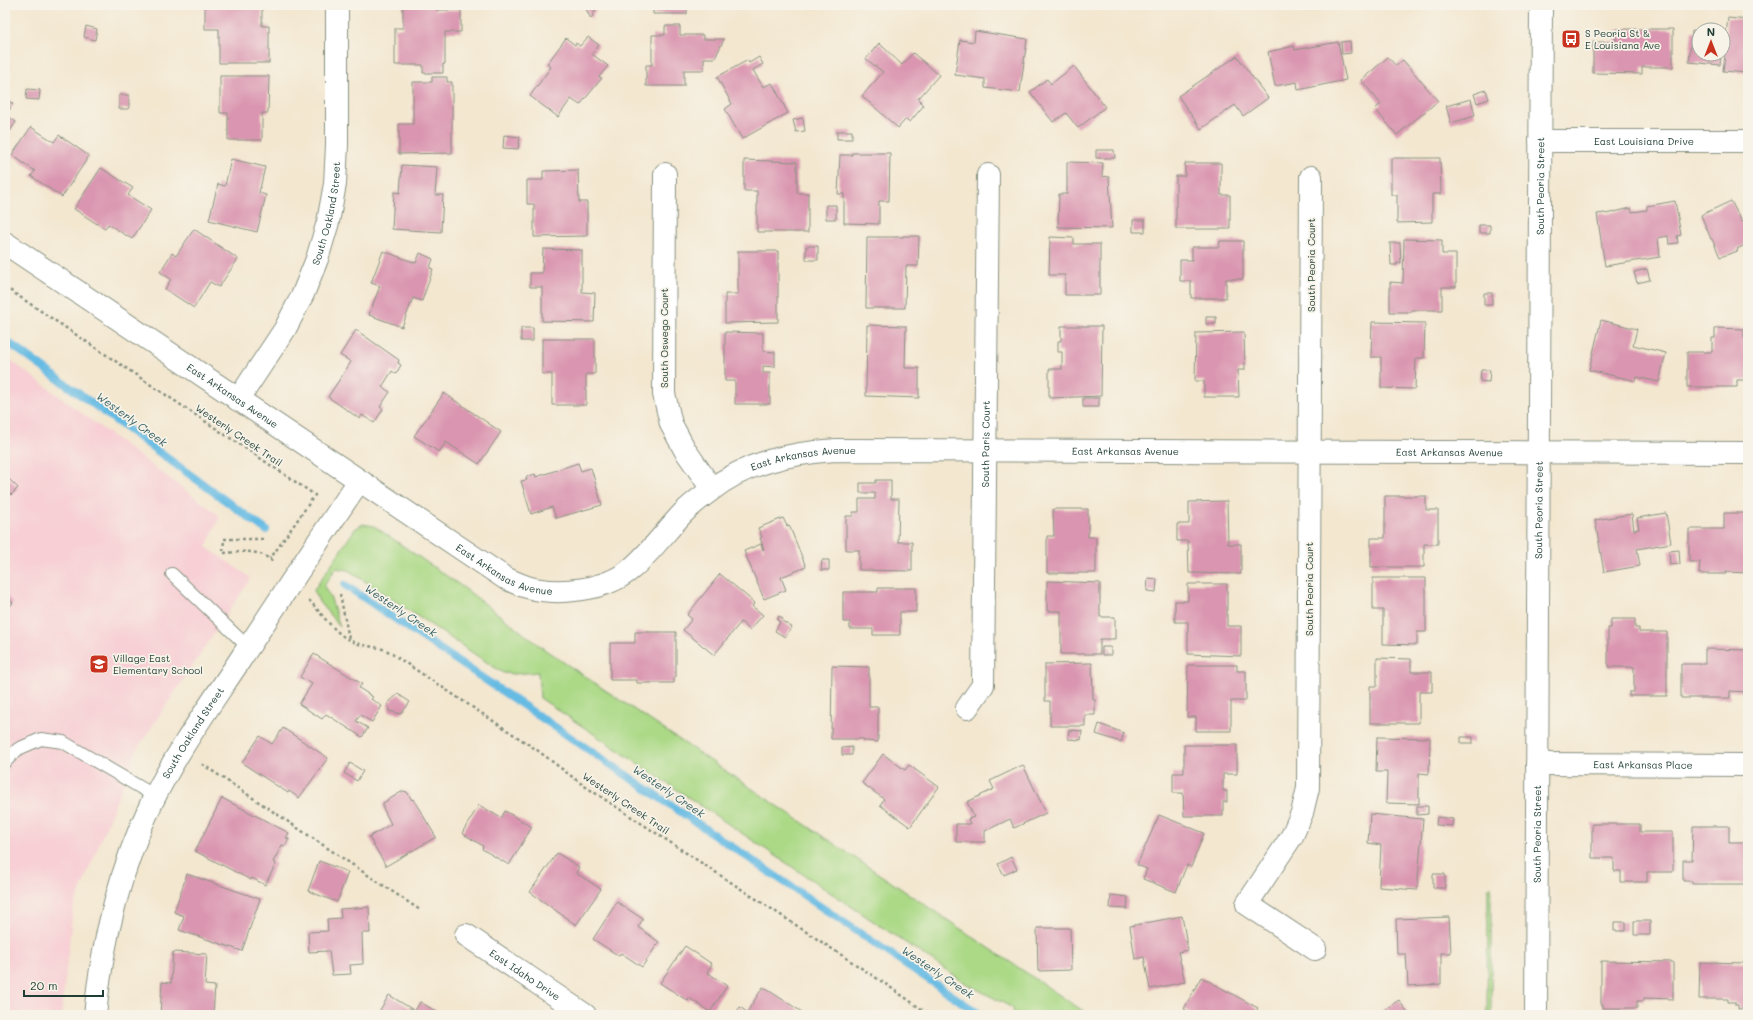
<svg xmlns="http://www.w3.org/2000/svg" width="1753" height="1020" font-family="Mali,sans-serif">
<rect width="100%" height="100%" fill="#f7f3e8"/>
<filter id="ink" filterUnits="userSpaceOnUse"><feTurbulence type="fractalNoise" baseFrequency=".025" numOctaves="2"/><feDisplacementMap in="SourceGraphic" scale="8" xChannelSelector="R" yChannelSelector="G"/><feConvolveMatrix kernelMatrix="1 2 1 2 8 2 1 2 1" color-interpolation-filters="sRGB"/></filter>
<filter id="wash" filterUnits="userSpaceOnUse"><feTurbulence type="fractalNoise" baseFrequency=".012" numOctaves="4" result="noise"/><feDisplacementMap in="SourceGraphic" scale="16" xChannelSelector="R" yChannelSelector="G"/><feGaussianBlur stdDeviation="0.9" result="paint"/><feColorMatrix in="noise" values="0 0 0 0 0 0 0 0 0 0 0 0 0 0 0 0 0 1.4 0 .05"/><feComposite in="paint" operator="in"/></filter>
<g filter="url(#wash)">
<rect width="100%" height="100%" fill="#f3e7d0"/>
<path fill="#f7cfd4" d="M5,356L220,516L206,547L251,578L137,749L73,909L61,1015H5Z"/>
<path fill="#abd986" stroke="#658b5d" d="M363,524L374,526L464,588L544,649L1089,1015H1014L1013,1008L967,984L540,698L538,672L514,674L503,673L348,570L336,568L324,586L331,599L340,627L319,602L314,590L355,529Z
M1491,885V1015H1487L1488,888Z"/>
<g fill="none" stroke-linecap="round" stroke-linejoin="round">
<path stroke="#66bbe3" stroke-width="8" d="M5,340L266,530
M345,585L981,1015"/>
</g>
<g id="blocks">
<path fill="#da96b0" d="M205,5H262V26H269V63H219V29H205Z
M403,5H436V10H461V32H445V64H443V73H423V65H395V28H403Z
M584,5H598L591,19Z
M653,5H687V14H653Z
M1728,18L1748,20V73L1723,71L1725,55L1723,54V34L1726,35Z
M86,26L97,29L95,40L84,37Z
M665,26H680V35H703V39H724L715,58H704V70H684V86H646V65H652V35H665Z
M1616,29H1673V67H1642V74L1593,73V42H1616Z
M975,31L1027,39L1020,92L985,88V79L955,75L960,40L974,42Z
M1692,31L1699,32V54H1721L1720,65L1689,62Z
M588,37L599,45L592,54L608,66L599,77L602,78L580,105L571,99L558,117L530,96L551,67L547,64L566,38L575,45L576,43L580,46Z
M1350,41L1351,53L1342,54L1341,42Z
M1338,42L1346,80L1298,90L1297,82L1275,86L1268,52L1294,46L1295,50Z
M879,43L902,65L913,53L939,75L918,99L924,105L910,122L906,119L898,128L862,96L883,72L866,59Z
M1237,56L1268,98L1243,116L1235,105L1201,129L1178,96Z
M759,57L763,64L753,70L763,87L772,83L788,113L742,139L725,109L732,104L717,77L748,60L749,63Z
M1388,57L1396,66L1403,60L1438,101L1397,135L1375,109L1381,104L1361,80Z
M1074,66L1105,107L1078,128L1066,113L1053,122L1030,92L1047,79L1051,84Z
M220,76H269L268,113H262V140H228V113H220Z
M432,77H447V82H452V153L399,154V124H413V82H432Z
M27,89L40,90L39,100L26,99Z
M1486,90L1489,99L1477,103L1474,94Z
M119,95H129V109H119Z
M5,98L13,104L6,115L16,122L5,139Z
M1471,99L1475,116L1451,123L1446,106Z
M803,118L805,131L796,132L793,120Z
M31,127L54,142L59,135L89,156L62,197L31,176L35,171L12,155Z
M837,131H852V139H837Z
M504,135L520,137L518,149L503,148Z
M1096,150H1114L1115,158H1096Z
M852,153H890L889,201H879V224L844,223V194H838L840,155H852Z
M1391,158H1440L1441,194H1432V222L1397,223V195H1391Z
M231,159L265,167L259,193L266,195L257,232L209,220L218,184L225,186Z
M744,160L797,162V193H808V232H757V191H744Z
M1067,162L1103,163L1102,176L1109,177L1112,228L1058,227L1059,194H1067Z
M1185,163H1221V195H1230V229H1176V176H1185Z
M402,165L437,167L435,195H443L441,232L392,229L394,192L400,193Z
M101,168L133,188L128,195L151,210L132,239L108,224L105,229L74,209Z
M578,170L579,202H587V236L534,237V204H527V180H543V171Z
M1675,201L1681,235L1677,236L1678,243L1669,244L1668,236L1658,238L1660,257L1605,266L1597,214L1605,213L1606,214L1631,208L1632,212L1647,210V206Z
M1731,201L1742,222L1748,219V247L1747,244L1737,249L1738,251L1720,257L1712,239H1711L1701,215Z
M826,205H836V219H826Z
M1133,220H1145V232H1133Z
M1479,225H1490V233H1479Z
M194,229L238,259L219,287L210,282L194,308L165,289L171,279L160,272L172,253L176,256Z
M903,236H919L918,266H906L905,308H866L867,237H903Z
M1050,237L1074,238V244H1100V295H1065V275H1049Z
M1404,239L1442,240V254H1456V287H1442V310H1411V312H1390V282L1403,283Z
M1220,241H1243V279H1226V298H1191V281H1180V260H1192V247H1219Z
M1390,243H1400L1401,263H1397V265H1391Z
M806,246H818V260H806Z
M543,249L582,250V292L595,293L594,322L542,321V287H530V273H542Z
M383,251L416,263L420,253L433,259L430,268L433,269L422,301L413,298L402,327L369,315L380,286L371,283Z
M738,251H778V322L725,323V294H738Z
M1647,269L1650,280L1637,283L1634,272Z
M1484,293H1492V305H1484Z
M1206,317H1216V324H1206Z
M1601,320L1637,329L1633,345L1666,353L1659,382L1637,377L1636,381L1589,370Z
M1372,322L1425,323L1424,358H1416L1415,389L1381,388V357H1371Z
M867,325L906,326L905,368H919V398L866,396Z
M1061,326H1102L1101,396L1049,398V369H1062V352H1058V341H1061Z
M521,328H533V341H521Z
M1715,328L1744,329V338H1748V380H1737V387H1687V352H1712V338H1715Z
M356,330L399,360L398,363L401,365L396,374L392,371L382,387L390,392L380,407L383,409L374,423L362,415L360,419L328,397L351,362L340,355Z
M725,332L763,333V351L775,352V367L763,366V373H770V404H735V381H725Z
M1244,332L1245,370H1238L1239,397H1204V381H1195L1196,333Z
M542,339H595V374H586V405H552V374H542Z
M1481,370H1490L1489,382L1480,381Z
M444,393L501,432L479,464L446,442L439,452L414,436Z
M1083,398H1099V407H1083Z
M578,463L581,471L591,468L602,505L556,518L552,507L531,514L521,481L527,480L526,477L535,474L536,477Z
M9,479L18,488L11,495L5,489V483Z
M876,480H891V499H899L898,542H912V571L859,570V550H846V516H853V512H859V499H875V493H860V483H876Z
M1385,496H1426V510H1438V544H1424V567H1371V538H1385Z
M1227,501L1228,544H1241V574L1189,573L1188,541H1177V524H1189V502Z
M1053,509H1088V537H1096V573H1047V536H1054Z
M1666,513L1671,543L1637,549L1640,566L1604,572L1595,520L1632,514L1634,530L1639,529L1637,518Z
M1724,513H1748V573L1726,572V574H1699L1700,562H1689V529H1724Z
M783,518L787,526L789,525L806,567L781,577L786,590L764,599L744,551L761,544L763,550L764,549L760,538L762,537L758,528Z
M1679,550L1680,564L1670,565L1669,551Z
M822,560H829V570H821Z
M720,574L755,603L752,606L763,615L750,630L741,622L714,655L683,630L692,619L687,615Z
M1148,578L1157,579L1156,592L1147,591Z
M1373,578H1426V632H1417V645L1383,644V610H1373Z
M1047,581L1100,583V617H1115V639H1100V654H1061V611H1047Z
M1188,584H1227V626H1241V656L1188,654V622H1175V601H1188Z
M878,588H916V612H900V635H873V629H850V622H843V592H878Z
M5,595L13,603L5,611Z
M779,616L783,619L782,621L792,627L785,637L775,631L780,622L777,620Z
M1611,619H1635V628H1639V632H1667V696H1629V692H1634V667H1608V628H1611Z
M635,632H676V677H674V683H637V680H610V643H635Z
M1102,647H1111V655H1102Z
M1705,649L1748,650V692L1730,691V698H1681V664H1705Z
M314,654L362,684L359,688L373,697L371,699L382,706L372,722L360,715L356,721L368,728L362,737L326,714L322,719L299,704L312,684L300,677Z
M1377,658L1411,659V672H1432V692H1419V723H1370V686H1377Z
M1092,663L1093,699L1095,700V715H1085V726H1050V701H1045V664Z
M1188,665H1237V671H1246V701H1231V731H1196V717H1187Z
M832,666L869,667V707H878V742L864,741V739H831Z
M398,694L410,702L401,714L389,711L388,703Z
M1099,724L1124,733L1121,742L1096,734Z
M283,728L328,758L299,798L289,791L288,793L242,763L260,736L272,744Z
M1069,730L1082,731L1081,740L1068,739Z
M1377,737L1430,738L1429,774L1419,773V804L1386,803L1387,772H1376Z
M1461,737H1473V743H1461Z
M1184,745H1237V774H1223V791H1227V802H1223V816H1184L1183,793H1173V773H1184Z
M852,747V755H842V748Z
M883,754L905,770L909,765L939,787L910,827L880,805L884,799L862,783Z
M350,763L363,771L357,781L344,773Z
M1023,765L1046,813L1014,828L1010,819L985,831V842H956V824H970L968,819L974,817L967,802L994,789L990,781Z
M403,791L407,792L412,800L413,799L436,837L386,866L369,837L391,824L383,808V803Z
M222,798L289,833L286,838L289,839L285,846L282,845L273,862L276,864L265,885L252,878L251,880L195,851Z
M479,805L501,818L505,811L532,827L509,865L482,849L483,846L462,833Z
M1417,806H1428V814L1417,815Z
M1370,814L1423,819L1417,890L1379,887L1381,845L1368,843Z
M1159,815L1204,833L1191,867L1187,865L1176,892L1143,879L1147,869L1137,865Z
M1437,817L1453,819L1452,826L1436,825Z
M1592,824H1640V832H1673V872H1647V882H1621V871H1614V858H1592Z
M1693,826H1729V842H1748V884H1692V881H1683V860H1692Z
M557,853L579,867L576,873L601,889L576,925L530,892Z
M1011,857L1017,869L1004,875L998,864Z
M319,861L348,872L337,902L308,891Z
M187,874L260,899L242,951L179,930L184,916L174,912Z
M1433,874H1445V888H1433Z
M1111,895L1128,897L1127,909L1110,908Z
M617,902L643,919L638,927L659,942L642,967L621,953L619,956L593,939Z
M369,907L370,933H362L363,964L350,965L351,974L332,975L329,951L309,952L308,932L328,931L327,919L341,918L340,909Z
M1182,916L1188,950L1178,952L1185,982L1150,989L1144,957L1135,959L1130,926Z
M1449,917L1451,953H1441V984L1408,986L1406,954H1397L1396,919Z
M1634,921H1650V935H1634Z
M1614,922H1626V931H1614Z
M1037,928H1070L1071,970L1038,971Z
M685,946L712,964L707,972L727,986L710,1012L689,998L688,1001L660,983Z
M173,952L207,954L205,985L215,986L213,1015H160L162,982L171,983Z
M1601,961L1673,962V999L1644,998V1001H1637V1008H1603V1004H1601Z
M1700,962L1748,963V1009H1738V1005H1735V1002H1728V999H1699Z
M1201,977L1258,1008L1254,1015H1194L1184,1009Z
M763,987L802,1012L799,1015H734L740,1007L747,1012Z
M389,995L415,1011L420,1002L441,1014L377,1015Z
M1399,1000L1409,1015H1376Z"/>
</g>
</g>
<g filter="url(#ink)">
<use href="#blocks" fill-opacity="0" stroke="#899282" stroke-width="1"/>
<g fill="none" stroke-linecap="round" stroke-linejoin="round">
<defs>
<path id="lane" d="M172,574L248,647
M5,762L18,749L41,739L63,742L155,796"/>
<g id="street">
<path id="s1" d="M1540,141H1748"/>
<path d="M665,174L664,394L671,424L685,450L712,489"/>
<path d="M1311,177L1308,788L1302,813L1292,836L1247,904L1315,949"/>
<path id="s2" d="M5,243L505,578C512,581 520,585 527,587C558,596 607,590 631,569C651,552 665,532 683,513C691,505 702,497 711,490C747,462 792,453 836,450L1748,453"/>
<path id="s3" d="M238,400L285,329L303,294L317,259L328,222L335,184L337,145V5"/>
<path id="s4" d="M967,708L983,685L988,175"/>
<path id="s5" d="M1537,764L1748,765"/>
<path id="s6" d="M466,935L585,1015"/>
<path id="s7" d="M95,1015C102,942 120,869 152,802C176,753 208,708 238,663C278,602 318,541 359,481"/>
</g>
<g id="secondary">
<path id="s8" d="M1536,1015L1541,5"/>
</g>
</defs>
<use href="#lane" stroke="#899282" stroke-width="14"/>
<use href="#street" stroke="#899282" stroke-width="24"/>
<use href="#secondary" stroke="#899282" stroke-width="24"/>
<path stroke="#899282" stroke-width="2.5" stroke-dasharray="3 3" stroke-linecap="butt" d="M5,287L315,495L270,559
M263,539H224L223,553C241,552 260,548 274,563
M340,594L349,639
M309,600C321,613 333,631 349,640C360,646 374,646 386,650L537,750L583,785L884,983L930,1015
M202,764L420,910"/>
<use href="#lane" stroke="#fff" stroke-width="12"/>
<use href="#street" stroke="#fff" stroke-width="22"/>
<use href="#secondary" stroke="#fff" stroke-width="22"/>
</g>
</g>
<defs>
<symbol id="bus-square" viewBox="-11 -11 22 22"><rect x="-9" y="-9" width="18" height="18" rx="4" fill="#c8321e" stroke="#f7f3e8"/><path d="M-5-6H5V4H4V6H2V4H-2V6H-4V4H-5ZM-3.5-4V0h7V-4ZM-3.5 1.2v1.5H-2V1.2ZM2 1.2v1.5H3.5V1.2Z" fill="#fff"/></symbol>
<symbol id="school-square" viewBox="-11 -11 22 22"><rect x="-9" y="-9" width="18" height="18" rx="4" fill="#c8321e" stroke="#f7f3e8"/><path d="M0-5L7-2L0 1L-7-2ZM-4 1L0 2.5L4 1V4Q0 6-4 4Z" fill="#fff"/></symbol>
</defs>
<g fill-rule="evenodd">
<use href="#bus-square" x="1560" y="28" width="22" height="22"/>
<use href="#school-square" x="88" y="653" width="22" height="22"/>
</g>
<g text-anchor="middle" dominant-baseline="central" stroke-width="3.5" stroke-linejoin="round" paint-order="stroke">
<g font-size="10" fill="#1f3d34" stroke="#f7f3e8" text-anchor="start">
<text x="1585" y="33">S Peoria St &amp;<tspan x="1585" dy="12">E Louisiana Ave</tspan></text>
<text x="113" y="658">Village East<tspan x="113" dy="12">Elementary School</tspan></text>
</g>
<g font-size="10" fill="#1f3d34" stroke="#f7f3e8">
<text stroke="none"><textPath href="#s1" startOffset="104">East Louisiana Drive</textPath></text>
<text stroke="none"><textPath href="#s8" startOffset="829">South Peoria Street</textPath></text>
<text stroke="none"><textPath href="#s3" startOffset="209">South Oakland Street</textPath></text>
<text transform="translate(1311 265) rotate(-90)">South Peoria Court</text>
<text transform="translate(664 338) rotate(-90)">South Oswego Court</text>
<text stroke="none"><textPath href="#s2" startOffset="274">East Arkansas Avenue</textPath></text>
<text transform="translate(239 435) rotate(34)">Westerly Creek Trail</text>
<text stroke="none"><textPath href="#s4" startOffset="269">South Paris Court</textPath></text>
<text stroke="none"><textPath href="#s2" startOffset="1270">East Arkansas Avenue</textPath></text>
<text stroke="none"><textPath href="#s2" startOffset="1594">East Arkansas Avenue</textPath></text>
<text stroke="none"><textPath href="#s2" startOffset="947">East Arkansas Avenue</textPath></text>
<text stroke="none"><textPath href="#s8" startOffset="505">South Peoria Street</textPath></text>
<text stroke="none"><textPath href="#s2" startOffset="598">East Arkansas Avenue</textPath></text>
<text transform="translate(1309 589) rotate(-90)">South Peoria Court</text>
<text stroke="none"><textPath href="#s7" startOffset="302">South Oakland Street</textPath></text>
<text stroke="none"><textPath href="#s5" startOffset="106">East Arkansas Place</textPath></text>
<text transform="translate(626 803) rotate(34)">Westerly Creek Trail</text>
<text stroke="none"><textPath href="#s8" startOffset="181">South Peoria Street</textPath></text>
<text stroke="none"><textPath href="#s6" startOffset="71">East Idaho Drive</textPath></text>
</g>
<g font-size="11" font-style="italic" fill="#315c60" stroke="#f7f3e8">
<text transform="translate(132 419) rotate(36)">Westerly Creek</text>
<text transform="translate(401 610) rotate(34)">Westerly Creek</text>
<text transform="translate(669 791) rotate(34)">Westerly Creek</text>
<text transform="translate(938 972) rotate(34)">Westerly Creek</text>
</g>
</g>
<rect width="1753" height="1020" fill="none" stroke="#f7f3e8" stroke-width="20"/>
<g transform="translate(1711 42)"><circle r="19" fill="#f7f3e8" stroke="#a1aaa0"/>
<path d="M0-3L7 15L0 10L-7 15Z" fill="#c8321e"/>
<text y="-6" font-size="11" font-weight="bold" text-anchor="middle" fill="#1f3d34">N</text>
</g>
<path d="M24 990v6h79v-6" fill="none" stroke="#1f3d34" stroke-width="2"/>
<text x="30" y="990" font-size="12" fill="#1f3d34" stroke="#f7f3e8" stroke-width="3" paint-order="stroke">20 m</text>
</svg>
